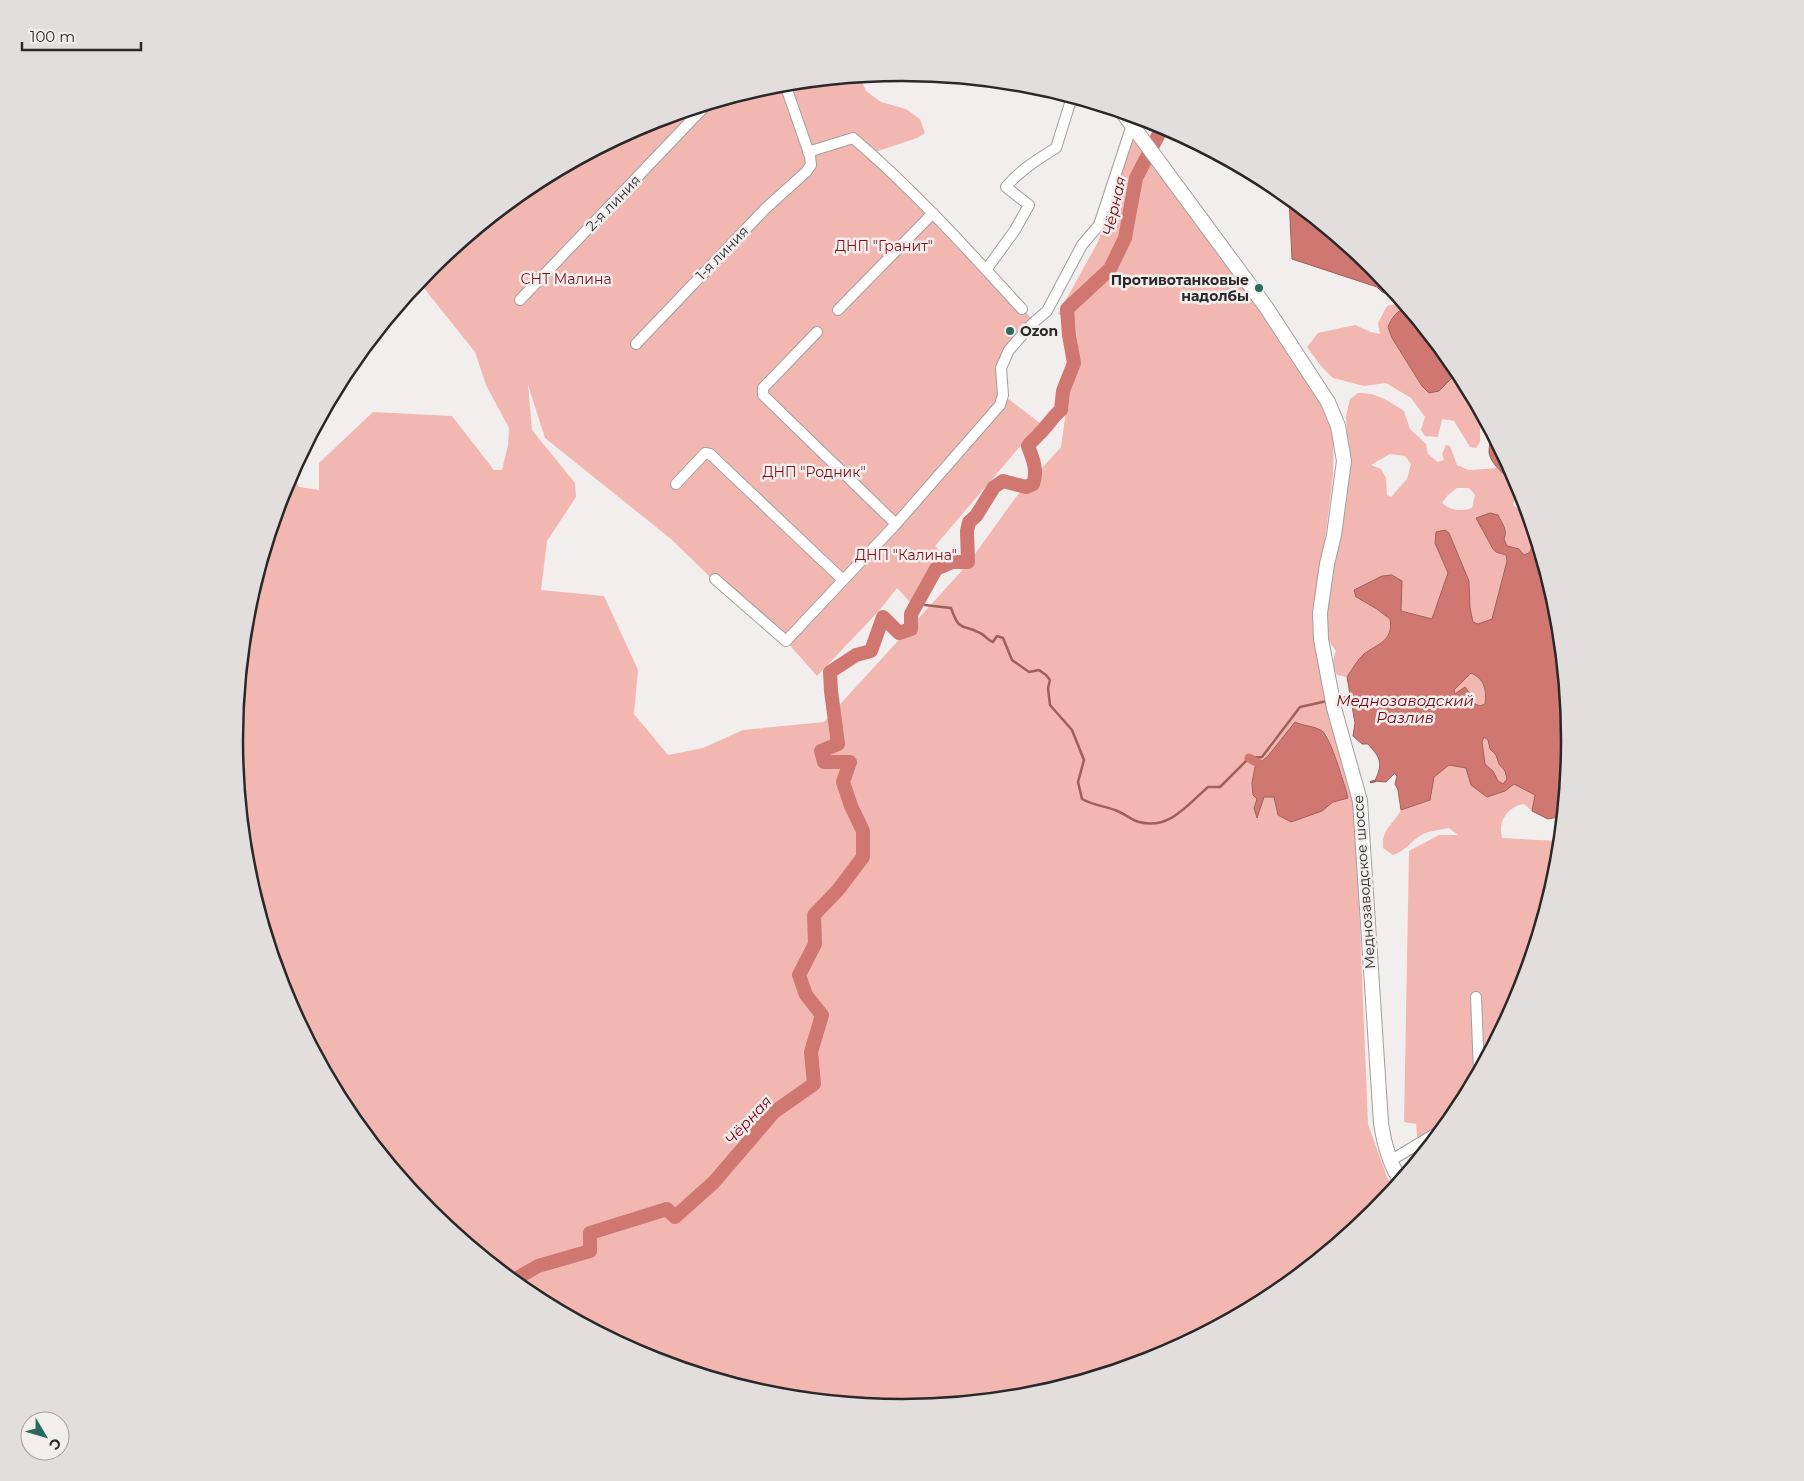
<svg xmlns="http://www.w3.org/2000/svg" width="1804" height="1481" font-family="Montserrat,sans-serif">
<rect width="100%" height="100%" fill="#f3eeee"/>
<path fill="#f3b7b2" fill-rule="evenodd" d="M860,77L866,91L881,102L906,109L920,119L925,133L917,138L872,153L933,213L1035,322L1001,368L1003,395L1040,423L935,546L942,553L910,602L897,588L878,612L817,676L786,641L710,577L671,539L545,438L528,385L532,430L575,483L576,497L547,541L541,590L604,596L638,670L634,714L668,755L703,748L743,730L824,722L967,565L1016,497L1061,447L1068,397L1080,363L1075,322L1058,314L1098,242L1133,139L1270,322L1334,425L1333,475L1315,624L1355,802L1368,1124L1387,1177L1395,1188L1374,1213L1273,1296L1157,1358L1032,1396L902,1408L771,1396L646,1358L531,1296L429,1213L346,1111L285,996L247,871L234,740L247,610L285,485L292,472L299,487L319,490V463L373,412L452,416L494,470H502L508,445L509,428L486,385L475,352L419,282L430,268L531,185L647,123L772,85ZM1295,722L1327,735L1342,775L1348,798L1333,802L1322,811L1274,797H1264L1257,817L1254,808L1258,799L1253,795C1252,782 1256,764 1268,756Z
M1395,304L1401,310L1392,317L1388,327L1392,338L1422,386L1452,377L1459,371L1491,431L1480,428V442L1476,448L1470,447L1454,421L1442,419L1438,437L1425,436L1421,430L1425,417L1411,398L1386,383L1364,386L1333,378L1321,366L1307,347L1318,333L1355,325L1371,332L1380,334L1378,323L1387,306Z
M1358,393C1377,392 1390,402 1404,411L1410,429L1426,444L1428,454L1438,462L1444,460L1442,454L1446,445L1450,446L1457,465L1469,470L1499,468L1520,488L1513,505L1518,509H1526L1536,540L1529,553L1524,556L1519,549L1507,546L1504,539C1508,529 1502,524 1497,515L1490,513L1476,518L1493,549L1496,552L1506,555L1507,561L1492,619L1478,624L1473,622L1470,608L1469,580L1449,533L1442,560L1448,573L1432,619L1401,611V581L1356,598L1377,609L1390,619C1394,641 1377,644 1364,654C1357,660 1352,670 1347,677L1337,675C1333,667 1332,660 1336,651L1328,640L1326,615L1330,573L1349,469L1346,416L1350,399ZM1390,454L1405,456L1411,464L1407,479L1391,497L1387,495L1386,478L1381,469L1371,465ZM1457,488H1469L1475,495L1472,508C1461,512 1450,510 1442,503L1447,496Z
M1471,673C1484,679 1487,689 1485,704L1480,706L1473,703L1471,695L1455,694L1453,690Z
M1484,737L1488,740L1490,749L1496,755L1499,764L1505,771L1507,779L1503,784L1498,781L1493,771L1485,765L1482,742Z
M1449,765L1467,768L1505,791L1514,783L1535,795L1532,811L1524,804C1507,807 1498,821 1502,838L1560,841L1557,871L1519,996L1457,1112L1419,1159L1416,1124L1404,1122L1409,851L1439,835H1458L1449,828C1438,830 1425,831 1417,838C1406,846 1408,849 1393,855L1383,848C1381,829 1394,824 1401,810L1429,800L1434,777Z"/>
<path fill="#d17771" stroke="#9f5f5b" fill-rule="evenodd" d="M1289,198L1375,268L1399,299L1382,292L1377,287L1292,259Z
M1407,308L1459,371L1439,391L1429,393L1422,386L1392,338L1388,327C1392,317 1396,311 1407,308Z
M1491,432L1519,485L1520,488C1510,478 1491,467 1489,452C1489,446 1491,439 1491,432Z
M1490,513L1498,515C1502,524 1508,529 1504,539L1507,546L1519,549L1524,555L1529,553L1536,540L1557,610L1570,741L1563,816L1548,819L1532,811L1535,795L1514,784L1505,791L1487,797L1471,785L1466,768L1449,765L1434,777L1430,800L1401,810L1398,790L1395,784L1397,776L1395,773L1386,782L1375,781C1383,762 1381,759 1368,744H1362L1353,736L1355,723L1347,677C1352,670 1357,660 1364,654C1377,644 1394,641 1390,619L1377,609L1356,597L1354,590L1382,576L1392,575L1402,581L1401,611L1432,619L1448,573L1435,543L1436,532L1445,530L1449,533L1469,581L1470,608L1473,622L1478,624L1492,619L1507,561L1506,555L1496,552L1493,549L1476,518ZM1471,673C1484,679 1487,689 1485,704L1480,706L1473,703L1471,695L1465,687L1455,694L1454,690ZM1484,737L1488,740L1490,749L1496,755L1499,764L1505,771L1507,779L1503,784L1498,781L1493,771L1485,764L1482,742Z
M1295,722C1303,726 1315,726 1322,731C1330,736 1345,786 1348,798L1333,802L1322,811L1291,822L1278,815L1274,797H1264L1257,818L1254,808L1257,799L1253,795L1252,783L1255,767L1268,756Z"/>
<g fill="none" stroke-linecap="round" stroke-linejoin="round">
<path stroke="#9f5f5b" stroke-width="2.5" d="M916,604L951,608C960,633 961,623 980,633C985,635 987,640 993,642L997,636L1003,638L1012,660L1029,672L1039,670L1046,675L1050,680L1048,688L1050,705L1072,730L1084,760L1078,782L1082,799C1093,805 1104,806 1115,810C1124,813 1131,820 1139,822C1170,830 1187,805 1208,787H1220L1249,758L1262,757L1300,707L1327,701
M1338,699L1351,696
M1371,782L1375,781"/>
<path stroke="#d17771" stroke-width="9" d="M1249,758L1269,769"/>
<path stroke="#d17771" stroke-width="14" d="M512,1281L538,1266L590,1251V1233L667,1209L675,1217L714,1182L774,1112L814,1084L811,1052L822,1015L806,995L799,975L815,944L814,915L838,890L863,857V831L851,806L843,782L850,762H824L821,751L838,744L831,691L830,672L856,655L871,651L883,617L899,633L911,629V614L936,569L952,562H968L967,531L969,522L976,516L994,487L1003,481L1026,487L1033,484C1038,471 1033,459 1028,446C1031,441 1035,439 1039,434C1047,427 1052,417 1061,410L1063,391L1074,363L1069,335L1067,309L1110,269L1125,238L1136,178L1163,126"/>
<defs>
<path id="minor" d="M808,152L853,138C914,190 968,250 1022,309
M986,270L1015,230L1029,205L1006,187C1019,171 1038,159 1056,148L1072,97
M520,300L706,105
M838,310L933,213
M817,332L763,388V395L896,524
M636,344L766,208L806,172L811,165L810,156L785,84
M676,484L705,453L710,454L843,580
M715,579L786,641L896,524L1000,405L1003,395L1001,368L1009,350L1033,323L1047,311L1082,245L1099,225L1132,125
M1476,997L1479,1071
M1390,1161L1443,1129"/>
<path id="major" d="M1123,113L1266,307L1328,402L1338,426L1344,461L1334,535L1327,564L1320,613L1321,639L1334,708L1360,801L1381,1123C1384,1143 1389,1164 1401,1181"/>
</defs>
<use href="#minor" stroke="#a29e9d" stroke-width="12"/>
<use href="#major" stroke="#a29e9d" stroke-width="16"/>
<use href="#minor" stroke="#fff" stroke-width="10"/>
<use href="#major" stroke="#fff" stroke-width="14"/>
</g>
<g fill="#296b5b" stroke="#f3eeee" stroke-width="2">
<circle cx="1259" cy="288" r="5"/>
<circle cx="1010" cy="331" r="5"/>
</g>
<g text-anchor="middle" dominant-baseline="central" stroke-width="5" stroke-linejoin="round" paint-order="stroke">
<g font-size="14" fill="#2a2828" stroke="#f3eeee">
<text transform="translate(613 203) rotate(-46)">2-я линия</text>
<text transform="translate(722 253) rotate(-46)">1-я линия</text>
<text transform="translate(1364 882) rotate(-94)">Меднозаводское шоссе</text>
</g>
<g font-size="14" fill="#801117" stroke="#f3eeee">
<text x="884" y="246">ДНП "Гранит"</text>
<text x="566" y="279">СНТ Малина</text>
<text x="814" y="472">ДНП "Родник"</text>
<text x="906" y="555">ДНП "Калина"</text>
</g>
<g font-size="14" font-weight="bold" fill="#2a2828" stroke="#f3eeee" text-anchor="end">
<text x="1249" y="280">Противотанковые<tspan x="1249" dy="16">надолбы</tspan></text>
<text x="1020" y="331" text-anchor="start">Ozon</text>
</g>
<g font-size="15" font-style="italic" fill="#780310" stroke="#f3eeee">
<text transform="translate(1114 206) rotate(-77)">Чёрная</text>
<text x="1405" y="700">Меднозаводский<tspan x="1405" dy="17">Разлив</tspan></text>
<text transform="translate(748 1120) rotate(-47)">Чёрная</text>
</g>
</g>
<path d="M0 0H1804V1481H0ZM243 740a659 659 0 1 1 1318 0a659 659 0 1 1-1318 0Z" fill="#e3dede" fill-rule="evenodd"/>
<path fill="none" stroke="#2a2828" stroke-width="2.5" d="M243 740a659 659 0 1 1 1318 0a659 659 0 1 1-1318 0Z"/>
<g transform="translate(45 1436) rotate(128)"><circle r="24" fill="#f3eeee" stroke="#a39f9f"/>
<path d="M0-4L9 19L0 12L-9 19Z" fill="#296b5b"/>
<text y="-8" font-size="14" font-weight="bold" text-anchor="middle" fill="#2a2828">С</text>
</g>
<path d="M22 42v8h119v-8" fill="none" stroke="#2a2828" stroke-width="2.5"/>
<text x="30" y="42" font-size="15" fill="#2a2828" stroke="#f3eeee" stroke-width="4" paint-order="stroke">100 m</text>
</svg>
